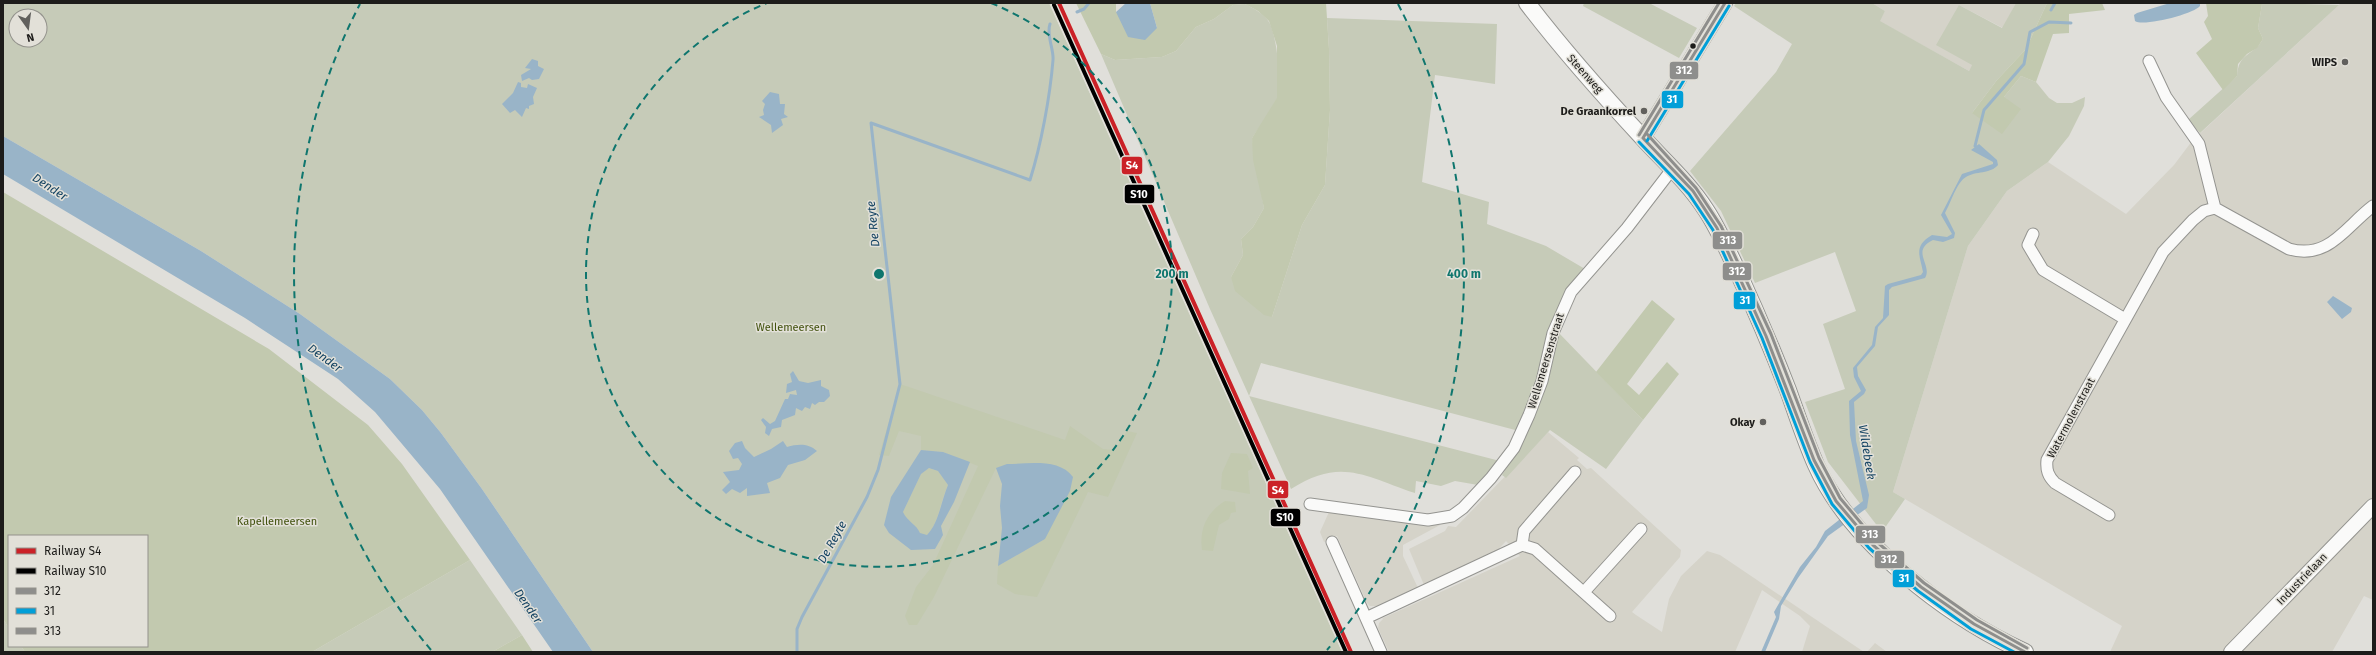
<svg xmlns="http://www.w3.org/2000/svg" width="2376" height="655" font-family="'Fira Sans',sans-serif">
<rect width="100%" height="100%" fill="#e0dfda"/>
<path fill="#d5d3c9" d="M1872,3H2016L2003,28L1959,5L1972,66L1969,71L1879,21L1885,11Z
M2341,3H2373V600L2364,596L2332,652H2110L2122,626L1893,492L1968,246L2007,191L2048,162L2126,214L2174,165L2192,141Z
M1548,432L1579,458L1577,460L1587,469L1591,468L1681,550L1680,557L1632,612L1636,615L1662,632L1669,599L1681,576L1707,551L1720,555L1864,652H1802L1810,626L1800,616L1762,590L1735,652H1389L1378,628L1379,623L1383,619L1377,606H1370L1367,603L1337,536L1324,542L1320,532L1329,512L1440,525L1403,545V556L1418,588L1378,606L1383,618L1520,556L1506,541L1494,554L1424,585L1409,549L1445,531L1448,526L1456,527Z
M1875,643L1887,652H1867Z"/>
<path fill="#c6cbb8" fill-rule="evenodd" d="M3,3H1049L1342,652H593L482,489L441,433L422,410L390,379L300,314L201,251L3,136ZM16,16H40V40H16Z
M1584,3H1649L1697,28L1679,58L1583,6Z
M1736,3H1872L1885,11L1880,21L1969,71L1972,65L1936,45L1959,5L2002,28L2016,3H2047L2026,49L1997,80L1972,113L2004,97L2021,76L2036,82L2049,98L2057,103H2072L2085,97L2084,106L2069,136L2048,162L2007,191L1968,246L1893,492L1905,499L1882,532L1828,462L1805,402L1845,389L1823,324L1856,311L1835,252L1755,283L1721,211L1690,171L1776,72L1792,44L1734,6Z
M2264,3L2339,5L2200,133L2188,120L2237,76C2239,51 2253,57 2263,39L2258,28L2262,4Z
M1245,4C1253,8 1264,14 1269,22C1277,36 1282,83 1277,99C1272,112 1260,126 1252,138L1264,208L1253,227L1241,239L1243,255L1231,277L1272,317L1302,225L1325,185L1330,110L1329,49L1327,18L1497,24L1495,84L1435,75L1422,182L1489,202L1487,224L1546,246L1585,269C1553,304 1553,325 1541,368C1535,389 1526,410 1519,431L1261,363L1249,396L1500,461L1478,485L1455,481L1441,486L1416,481L1415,493C1364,476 1341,457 1291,489L1210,309L1101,54L1115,60L1162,57L1176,51L1196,27L1214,19L1233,5Z
M1557,331L1643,420L1606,469L1550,430L1506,478L1502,475L1519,449Z
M470,560L522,635L492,652H312Z
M3,619L9,628V646H21L25,652H3Z"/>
<path fill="#c2c9af" d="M1076,3H1116V12L1157,28L1150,3H1326L1329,49L1330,110L1325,185L1302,225L1272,317L1264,315L1235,291L1231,277L1243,255L1241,239L1253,227L1264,208L1253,160L1252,138L1277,98V46L1269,21L1258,11L1245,4L1233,5L1214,19L1196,27L1176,51L1162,57L1115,60L1101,54Z
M2047,3H2102L2105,10L2069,14V33L2053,34L2036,82L2021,76L2004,97L2021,109L2002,134L1972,113L1997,80L2026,49Z
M2206,3H2264L2262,4L2258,28L2263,39L2257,48L2247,54L2238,64L2237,76L2223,90L2196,53L2212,39L2204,22L2208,16Z
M3,192L269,349L368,425L402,464L470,560L312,652H25L21,646H147V536H9V628L3,619Z
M1652,300L1675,319L1627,384L1639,395L1667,362L1679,374L1643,420L1596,372Z
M900,384L1065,440L1070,426L1103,449L1115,450L1127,431L1137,433L1108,497L1088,492L1037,597L1015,594L997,584L998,566L1045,539L996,468L934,597L917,625H909L905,616L916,587L933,565L978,466L943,452L921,450V436L899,431L889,456L879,455Z
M1231,453L1247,454L1253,468L1248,471L1250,494L1221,489L1222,473Z
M929,468L938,471L948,485C940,501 939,523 927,535L920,534C917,525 907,521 903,512L921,474Z
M1225,501L1235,502L1236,512L1231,513L1229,519L1219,525L1213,551L1202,550C1199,529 1207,512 1225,501Z
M522,635L533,652H492Z"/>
<path fill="#99b4c8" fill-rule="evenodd" d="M1126,3H1150L1157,28L1145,40L1128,37L1116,12Z
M2170,3H2200V6C2194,14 2143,27 2135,21L2134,15L2137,13Z
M532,59L538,61V66L544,69L539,79L532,80L529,78L522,81L521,75L531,69L525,68Z
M518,82L521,83V87L527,88L528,84L537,88L533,97L534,104L529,106V109L526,108L522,117L515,110L510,113L502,104L513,93Z
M770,92L779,94L780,104H785L784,114L788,117L781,119L783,125L772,133L771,125L759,117L764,115L763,110L765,104L762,101Z
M3,136L201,251L300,314L390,379L422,410L441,433L482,489L593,652H553L440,489L375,412L338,379L245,318L3,174Z
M1979,144L1997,160L1998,165C1991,174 1975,171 1966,177C1956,183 1951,203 1945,213L1955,233L1954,238L1943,242L1933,240C1910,251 1933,265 1925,278L1892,287L1889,290V315L1878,327L1875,346L1857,367L1858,376L1866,390L1864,394L1854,402L1856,441L1869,495L1867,508L1828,536L1798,578L1781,606L1779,619L1765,652H1761L1776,617L1774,612L1800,567L1816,547L1825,531L1863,501L1850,435L1849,401L1861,391L1854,377L1853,368L1872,345L1875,327L1883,318L1885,286L1888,284L1921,275L1923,272C1920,256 1913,246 1932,235L1947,237L1952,234L1941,215L1962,174L1993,164V162L1971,150Z
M2333,296L2352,308L2351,312L2342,319L2327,302Z
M793,371L799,381L808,383L821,380V386L829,390L830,396L824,402H819L815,405L812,403L810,409L805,407L802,411L796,408L795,415L782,420L781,427L772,429L769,436L765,433L766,427L761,420L763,418L770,424L775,421L785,399H788L790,394L797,395L796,390L786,393L787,384L792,382L790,374Z
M742,441L745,448L754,457L771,449L783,441L787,447C798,444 808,443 817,451L805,460L788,465L780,478L767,483L770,493L747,496V488L740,493L732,489L726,494L722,490L730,482L723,472L739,470L742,464L738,458L733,459L729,451L735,443Z
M921,450L943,452L970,462L954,502L941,526L943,535L935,549L911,550L889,533L884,525L891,497ZM929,468L938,471L948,485C941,501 939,523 927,535L920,533C917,525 907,521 903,512L921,474Z
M1007,464C1029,464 1059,458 1073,477L1070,491L1045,539L998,566L1002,528L1000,506L1002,484L996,468Z"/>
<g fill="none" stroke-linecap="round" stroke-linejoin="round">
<path stroke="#99b4c8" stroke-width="3" d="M2051,10L2055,3
M1077,12L1084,9L1089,3
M1978,148L1975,146L1984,110L2024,64L2030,32L2049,22L2071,23
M797,652V629L802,617L867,497L878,470L900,384L871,123L1030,180C1041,145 1050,97 1053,60C1054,49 1046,35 1050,24"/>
<defs>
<path id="minor" d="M2149,61L2166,97L2199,144L2215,208L2289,249C2329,260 2345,227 2373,206
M2033,234L2028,245L2043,270L2125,319
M1310,504L1428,520L1452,516L1463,508L1491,478L1514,448L1529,415L1542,381L1553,333L1571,292L1627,228L1673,168
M2109,515L2055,483C2048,476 2046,470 2047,460L2163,252L2193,220L2204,211L2215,208
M1332,542L1381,652
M1522,545L1524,531L1575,472
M1584,592L1641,529
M1366,618L1522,545L1535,549L1610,616"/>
<path id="tertiary" d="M1643,138L1725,3
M2231,652L2373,506"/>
<path id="secondary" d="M1527,3C1563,50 1602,94 1642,137C1664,161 1688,182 1706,210C1718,228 1727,249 1737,270C1755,309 1772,349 1788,390C1797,415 1805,440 1816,465C1851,543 1948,617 2025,652"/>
</defs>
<use href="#minor" stroke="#949490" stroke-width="13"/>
<use href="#tertiary" stroke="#949490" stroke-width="16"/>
<use href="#secondary" stroke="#949490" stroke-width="18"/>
<use href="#minor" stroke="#fafaf9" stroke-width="11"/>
<use href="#tertiary" stroke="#fafaf9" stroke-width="14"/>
<use href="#secondary" stroke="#fafaf9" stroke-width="16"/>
<defs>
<path id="bus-1" d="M1643,138L1693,191L1717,228L1766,336L1814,460L1836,501L1873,545L1921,587L1974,624L2025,652
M1643,138L1725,3"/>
<path id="bus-2" d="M1647,141L1729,6
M1639,142L1689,194L1713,230L1762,338L1810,462L1832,504L1869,548L1918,591L1971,629L2014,652"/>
<path id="bus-3" d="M1647,134L1696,188L1721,226L1771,334L1819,458L1840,498L1876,541L1924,583L1977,620L2027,648
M1639,135L1719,3"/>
</defs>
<use href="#bus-1" stroke="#e2e0d8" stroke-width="6"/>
<use href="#bus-2" stroke="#e2e0d8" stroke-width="6"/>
<use href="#bus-3" stroke="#e2e0d8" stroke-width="6"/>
<use href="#bus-1" stroke="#8e8e8c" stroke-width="3"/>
<use href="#bus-2" stroke="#019fd8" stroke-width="3"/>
<use href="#bus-3" stroke="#8e8e8c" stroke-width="3"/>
<defs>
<path id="rail-1" d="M1059,3L1351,652"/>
<path id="rail-2" d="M1054,5L1346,652"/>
</defs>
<use href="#rail-1" stroke="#e2e0d8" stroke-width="7"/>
<use href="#rail-2" stroke="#e2e0d8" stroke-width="7"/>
<use href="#rail-1" stroke="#cb2127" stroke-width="4"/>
<use href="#rail-2" stroke="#000" stroke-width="4"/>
</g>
<g fill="none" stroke="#0f766e" stroke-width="2" stroke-dasharray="7 5">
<path d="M991 3A293 293 0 1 1 767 3"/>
<path d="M431 650A585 585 0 0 1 360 4M1398 4A585 585 0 0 1 1327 650"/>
</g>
<circle fill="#1d1c1a" stroke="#e2e0d8" stroke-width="1.5" cx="1693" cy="46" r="3.5"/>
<g fill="#61605d" stroke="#e2e0d8" stroke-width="1.5">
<circle cx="2345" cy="62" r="4"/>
<circle cx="1644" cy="111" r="4"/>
<circle cx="1763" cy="422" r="4"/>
</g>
<g text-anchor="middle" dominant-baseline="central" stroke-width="3" stroke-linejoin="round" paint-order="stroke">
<g font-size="11" font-weight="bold" fill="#1d1c1a" stroke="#e2e0d8" text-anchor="end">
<text x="2337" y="62">WIPS</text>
<text x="1636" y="111">De Graankorrel</text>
<text x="1755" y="422">Okay</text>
</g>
<g font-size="11" fill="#1d1c1a" stroke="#e2e0d8">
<text transform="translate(1585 74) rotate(48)">Steenweg</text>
<text transform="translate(1546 361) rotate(-73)">Wellemeersenstraat</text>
<text transform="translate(2071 418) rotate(-62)">Watermolenstraat</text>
<text transform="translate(2302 579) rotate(-46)">Industrielaan</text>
</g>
<g font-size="11" fill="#42520e" stroke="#e2e0d8">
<text x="791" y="327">Wellemeersen</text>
<text x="277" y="521">Kapellemeersen</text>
</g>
<g font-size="12" font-style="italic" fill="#154463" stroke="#e2e0d8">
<text transform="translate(50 187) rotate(33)">Dender</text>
<text transform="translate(873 224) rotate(-96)">De Reyte</text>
<text transform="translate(325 358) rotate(36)">Dender</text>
<text transform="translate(1867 452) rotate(81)">Wildebeek</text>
<text transform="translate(832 542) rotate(-61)">De Reyte</text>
<text transform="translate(528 606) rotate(55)">Dender</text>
</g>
</g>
<circle cx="879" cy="274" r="6" fill="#0f766e" stroke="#e2e0d8" stroke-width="2"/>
<g font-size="12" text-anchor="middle" font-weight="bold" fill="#0f766e" stroke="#e2e0d8" stroke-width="3" stroke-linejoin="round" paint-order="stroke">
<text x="1172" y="278">200 m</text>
<text x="1464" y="278">400 m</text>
</g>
<g stroke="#e2e0d8" stroke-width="1.5">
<rect x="1669" y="61" width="30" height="19" rx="4" fill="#8e8e8c"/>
<rect x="1661" y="90" width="23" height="19" rx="4" fill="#019fd8"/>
<rect x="1121" y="156" width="22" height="19" rx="4" fill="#cb2127"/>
<rect x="1124" y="184" width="31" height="20" rx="4" fill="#000"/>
<rect x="1712" y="231" width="31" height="19" rx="4" fill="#8e8e8c"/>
<rect x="1722" y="262" width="30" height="19" rx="4" fill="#8e8e8c"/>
<rect x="1733" y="291" width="23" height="19" rx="4" fill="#019fd8"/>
<rect x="1267" y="480" width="22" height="19" rx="4" fill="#cb2127"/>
<rect x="1270" y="508" width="31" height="19" rx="4" fill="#000"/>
<rect x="1855" y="525" width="31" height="19" rx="4" fill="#8e8e8c"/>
<rect x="1874" y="550" width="31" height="19" rx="4" fill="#8e8e8c"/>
<rect x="1892" y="569" width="23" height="19" rx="4" fill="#019fd8"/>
</g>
<g font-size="11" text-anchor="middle" font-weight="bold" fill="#fff">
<text x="1684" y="74">312</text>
<text x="1672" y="103">31</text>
<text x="1132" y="169">S4</text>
<text x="1139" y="198">S10</text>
<text x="1728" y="244">313</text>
<text x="1737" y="275">312</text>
<text x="1745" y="304">31</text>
<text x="1278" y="494">S4</text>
<text x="1285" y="521">S10</text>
<text x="1870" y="538">313</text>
<text x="1889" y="563">312</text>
<text x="1904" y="582">31</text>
</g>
<rect width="2376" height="655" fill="none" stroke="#1d1c1a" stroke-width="8"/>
<rect x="8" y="535" width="140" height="112" fill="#e2e0d8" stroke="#93928c"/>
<rect x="16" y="548" width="20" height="6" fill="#cb2127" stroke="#93928c"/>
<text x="44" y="555" font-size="12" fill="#1d1c1a">Railway S4</text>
<rect x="16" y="568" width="20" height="6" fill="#000000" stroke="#93928c"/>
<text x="44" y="575" font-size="12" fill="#1d1c1a">Railway S10</text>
<rect x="16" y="588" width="20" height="6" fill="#8e8e8c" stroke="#93928c"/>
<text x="44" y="595" font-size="12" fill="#1d1c1a">312</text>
<rect x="16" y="608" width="20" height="6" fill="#019fd8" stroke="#93928c"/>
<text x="44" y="615" font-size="12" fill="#1d1c1a">31</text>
<rect x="16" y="628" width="20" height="6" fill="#8e8e8c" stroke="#93928c"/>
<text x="44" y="635" font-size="12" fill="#1d1c1a">313</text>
<g transform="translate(28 28) rotate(166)"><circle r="19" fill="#e2e0d8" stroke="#93928c"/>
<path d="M0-3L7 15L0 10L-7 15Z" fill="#61605d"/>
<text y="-6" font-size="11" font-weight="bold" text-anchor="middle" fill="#1d1c1a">N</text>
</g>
</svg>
